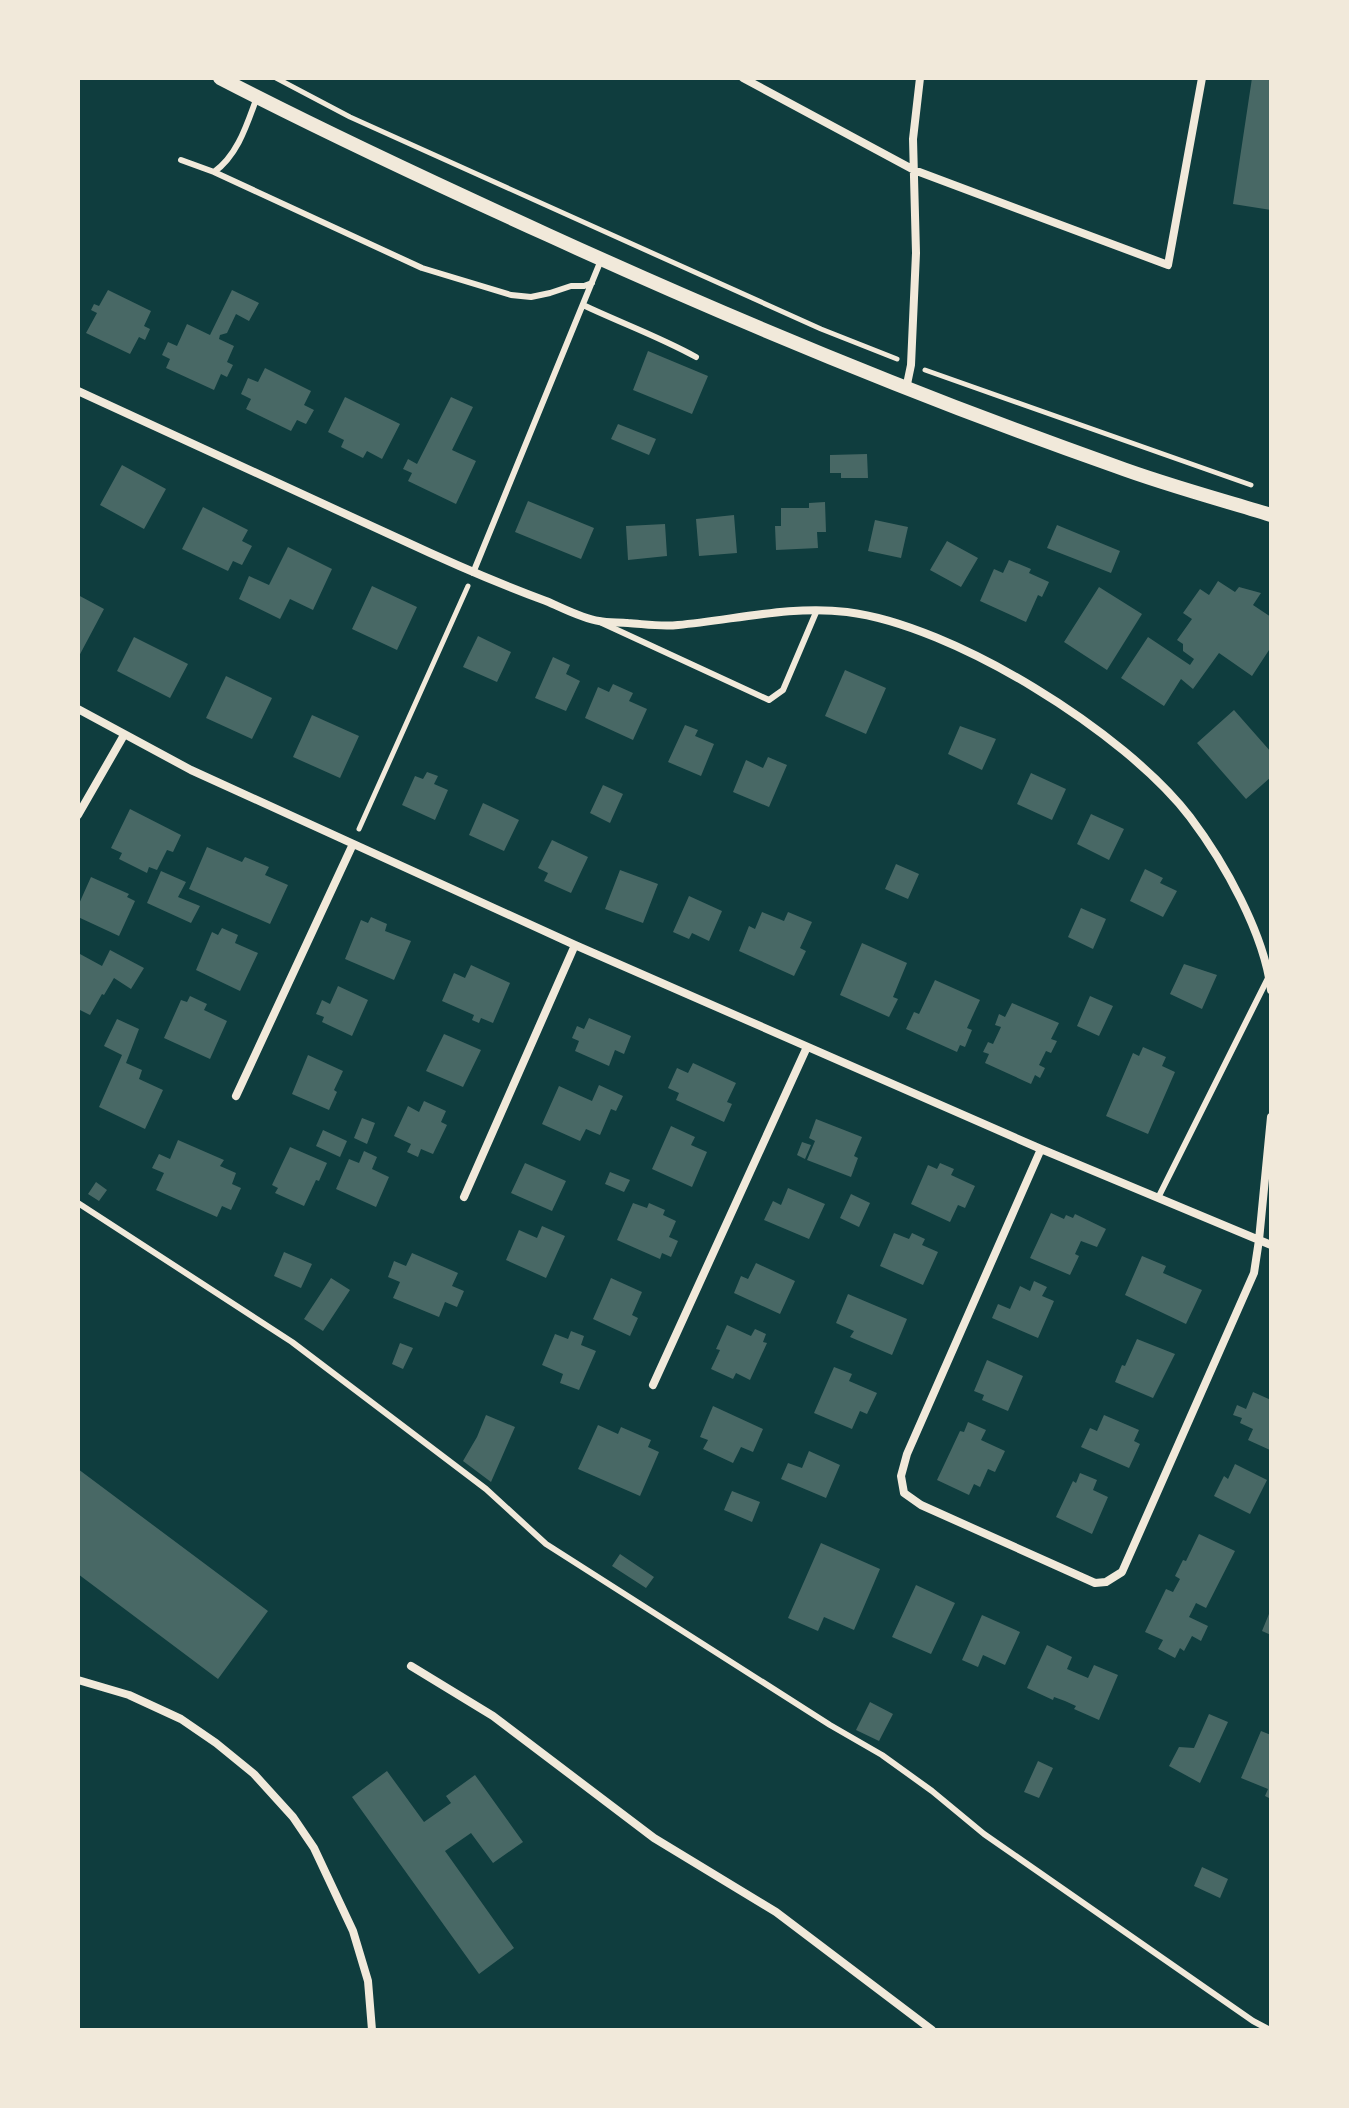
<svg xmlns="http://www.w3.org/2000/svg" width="1349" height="2108" font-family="'DM Sans',sans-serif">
<rect width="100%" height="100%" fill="#0f3d3e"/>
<path fill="#486865" d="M1252,78H1271V210L1233,204Z
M108,290L151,311L144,326L150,329L145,340L139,337L130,354L86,333L97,313L91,310L94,304L99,306Z
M232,290L259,303L249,321L236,314L227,333L220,335L219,339L234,346L227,362L233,365L227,377L221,374L214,390L166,368L170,359L162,355L168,342L177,346L187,324L210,335Z
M648,351L708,376L692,414L633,390Z
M265,368L311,391L304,405L314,410L306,424L297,420L291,431L246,409L251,399L241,394L248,378L258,382Z
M345,397L400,424L382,459L367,451L363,458L341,447L344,440L328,432Z
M451,397L473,407L452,450L476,461L456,504L408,481L412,473L403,469L408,459L417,464Z
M618,424L656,439L649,455L611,439Z
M867,454L868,478H841V473H830V455Z
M122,465L166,489L144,529L100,505Z
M528,501L594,528L581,559L515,532Z
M825,502L826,532H817L818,548L776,550L775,526H781V508H809V503Z
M203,507L248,530L242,541L252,546L242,565L233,561L228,571L182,549Z
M734,515L737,553L699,556L696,519Z
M875,520L908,527L901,558L868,551Z
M665,524L667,556L628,560L626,526Z
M1057,525L1120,551L1111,573L1047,548Z
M947,541L978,558L961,587L930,570Z
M288,547L332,569L313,610L290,599L280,619L239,599L249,576L269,585Z
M1009,560L1031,569L1029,573L1049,582L1042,597L1038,595L1026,622L980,601L994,569L1003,573Z
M1218,581L1235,592L1239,587L1261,593L1253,605L1271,617V647L1252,676L1219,653L1193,689L1181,679L1164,706L1121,678L1148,637L1190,665L1194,659L1183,651V644L1177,640L1192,619L1183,613L1200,589L1209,595Z
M372,586L417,607L397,650L352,629Z
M1099,587L1142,614L1107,670L1064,642Z
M78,595L104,609L78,658Z
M478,636L511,652L497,682L463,667Z
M134,637L188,664L170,698L117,671Z
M553,657L570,665L566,674L580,681L566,711L535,698Z
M845,670L886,688L866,734L825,716Z
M226,676L272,698L252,739L206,718Z
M613,684L633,693L629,701L647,709L633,740L585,718L598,687L609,692Z
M1234,710L1271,752V777L1246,799L1197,743Z
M312,715L359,736L340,778L293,757Z
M685,725L698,730L695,736L714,744L701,776L668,762Z
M960,726L996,739L982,770L948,754Z
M768,757L787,765L769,807L733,792L746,760L763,768Z
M427,772L438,776L434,784L448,790L435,820L402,805L415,776L423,779Z
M1031,773L1066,789L1052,820L1017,804Z
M603,785L623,794L610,823L590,813Z
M483,803L519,820L504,851L469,835Z
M130,809L181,835L173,852L167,850L157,870L149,867L147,873L119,859L122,853L111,848Z
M1091,814L1124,829L1109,860L1077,844Z
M552,840L588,857L571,893L544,881L548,873L538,868Z
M207,847L242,862L245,857L269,867L265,875L288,885L270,924L189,889Z
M896,864L919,874L908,899L885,889Z
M1145,869L1163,878L1160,883L1177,891L1163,917L1130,901Z
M620,870L658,884L643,923L605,909Z
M161,871L186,882L178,897L200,906L191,923L147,903Z
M91,877L129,894L127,897L135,901L119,936L78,917V906Z
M689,896L722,911L709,941L692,933L689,939L673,932Z
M1081,908L1106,919L1093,949L1068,937Z
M762,912L784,921L788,912L812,922L800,948L806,951L794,976L739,951L749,926L755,929Z
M371,917L387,924L385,931L411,941L394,980L345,959L361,920L368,923Z
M222,928L238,935L235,943L258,953L240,991L196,970L212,932L218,935Z
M862,943L907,963L893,997L898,999L889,1017L840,995Z
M110,950L144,968L131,989L114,978L104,995L102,994L90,1015L78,1009V959L80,954L102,966Z
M1184,964L1217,975L1202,1009L1170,994Z
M471,965L510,983L493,1023L481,1018L479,1023L472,1020L474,1015L442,1001L454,973L465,978Z
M935,980L980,1000L967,1028L972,1030L965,1047L960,1045L957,1052L906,1029L914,1012L919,1014Z
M338,986L368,1000L352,1036L322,1022L324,1017L316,1014L322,1000L330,1004Z
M190,996L207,1004L204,1010L227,1021L210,1059L164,1038L181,1000L187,1002Z
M1090,996L1113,1006L1099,1036L1077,1026Z
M1012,1003L1059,1023L1051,1039L1057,1041L1051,1053L1046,1051L1039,1065L1045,1068L1040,1078L1035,1075L1031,1084L985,1063L989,1054L983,1052L988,1042L993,1044L1001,1027L995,1025L999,1014L1005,1017Z
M589,1018L631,1036L624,1054L615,1050L609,1066L575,1051L579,1041L572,1038L577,1026L584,1029Z
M117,1019L139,1029L126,1063L142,1070L139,1079L163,1090L145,1129L99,1107L122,1055L104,1046Z
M444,1034L481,1050L463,1087L426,1071Z
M1143,1047L1166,1057L1162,1066L1175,1072L1148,1134L1106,1116L1133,1053L1139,1056Z
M308,1055L343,1071L334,1090L337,1092L329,1110L292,1094Z
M693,1063L736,1083L727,1102L732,1104L724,1122L676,1100L679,1093L668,1088L677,1068L688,1073Z
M599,1085L623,1096L616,1111L611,1109L600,1135L586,1129L580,1141L542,1124L559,1086L592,1101Z
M424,1101L446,1111L441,1122L447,1125L433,1154L421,1149L418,1157L407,1152L411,1144L394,1136L408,1106L419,1112Z
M362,1118L375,1123L367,1144L354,1138Z
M816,1119L862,1137L854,1156L858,1158L851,1177L807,1160L815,1141L809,1138Z
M671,1126L695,1137L691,1145L707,1152L692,1187L652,1169Z
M323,1130L347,1141L340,1157L316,1146Z
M178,1140L224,1160L220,1166L236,1173L232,1184L241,1188L231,1210L222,1206L217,1217L156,1190L164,1173L152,1168L159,1154L170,1159Z
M802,1142L811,1145L805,1159L797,1155Z
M290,1147L327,1163L319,1181L316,1180L304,1206L275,1193L278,1188L272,1185Z
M364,1151L377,1157L372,1169L389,1177L376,1207L336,1189L349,1159L359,1163Z
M525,1163L566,1181L552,1211L511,1193Z
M940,1163L954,1169L951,1175L975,1186L965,1208L958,1205L950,1222L911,1204L928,1165L937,1169Z
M610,1172L630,1180L624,1192L605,1184Z
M96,1182L107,1190L99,1201L88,1194Z
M788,1188L825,1204L809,1239L764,1220L773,1201L781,1205Z
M851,1194L870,1203L859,1227L840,1218Z
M633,1203L647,1208L649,1203L665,1210L663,1215L676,1221L669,1237L678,1241L671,1257L662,1253L660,1259L617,1240Z
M1051,1213L1064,1219L1066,1215L1073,1218L1075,1214L1106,1229L1097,1247L1081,1241L1075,1254L1079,1256L1070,1275L1030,1258Z
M542,1226L565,1236L546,1278L506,1260L519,1230L537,1238Z
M894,1233L909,1239L912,1233L925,1239L922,1245L938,1252L923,1285L880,1266Z
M284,1252L312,1264L301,1288L274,1276Z
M412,1253L458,1273L452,1286L464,1291L457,1307L445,1302L439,1317L393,1298L400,1282L388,1277L394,1261L406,1266Z
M1142,1256L1166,1266L1163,1273L1202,1290L1186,1324L1125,1295Z
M756,1263L795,1281L780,1314L734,1293L741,1276L748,1279Z
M331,1278L350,1290L323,1331L304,1319Z
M611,1278L642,1292L632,1315L638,1318L630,1336L593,1319Z
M1034,1281L1047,1287L1042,1296L1054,1301L1038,1338L992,1318L998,1304L1010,1309L1020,1286L1030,1291Z
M848,1294L907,1319L892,1355L850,1337L854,1331L836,1323Z
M727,1325L751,1336L755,1329L766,1334L763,1342L767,1343L750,1380L736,1373L733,1379L711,1369L720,1350L716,1349Z
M571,1331L584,1336L581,1345L596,1351L579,1390L560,1383L563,1374L542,1365L555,1334L568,1339Z
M1137,1339L1175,1354L1153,1398L1115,1382L1122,1365L1125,1366Z
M400,1343L413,1348L403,1369L392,1364Z
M987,1360L1023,1376L1008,1411L982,1400L984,1395L974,1391Z
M834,1367L852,1374L849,1381L877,1393L867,1414L860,1411L852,1429L814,1413Z
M1253,1392L1271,1400L1270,1450L1248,1440L1253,1429L1240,1423L1242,1418L1233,1415L1237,1405L1246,1409Z
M713,1406L763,1429L753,1452L741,1447L733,1463L703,1449L708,1440L700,1437Z
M486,1415L515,1427L491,1482L463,1461L477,1437Z
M1104,1415L1139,1430L1134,1441L1140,1444L1129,1468L1081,1447L1090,1428L1097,1431Z
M968,1422L986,1430L981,1440L1005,1451L995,1472L988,1469L980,1487L974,1484L969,1495L937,1480L960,1431L964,1432Z
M598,1425L618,1434L621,1427L651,1440L648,1447L659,1452L640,1496L578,1469Z
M809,1451L840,1465L826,1498L781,1479L788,1463L802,1468Z
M1235,1464L1267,1480L1250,1514L1214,1496L1224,1476L1228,1479Z
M78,1469L268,1611L218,1679L78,1574Z
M1080,1473L1097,1480L1093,1490L1108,1497L1092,1534L1056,1517L1073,1481L1076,1483Z
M732,1491L760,1502L752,1522L724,1510Z
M1199,1534L1235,1551L1206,1608L1196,1603L1189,1617L1208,1626L1201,1641L1192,1636L1184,1651L1180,1648L1175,1658L1158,1649L1163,1640L1145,1632L1166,1589L1173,1592L1180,1579L1175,1576L1183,1560L1186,1561Z
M821,1543L880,1569L854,1630L824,1617L818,1631L788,1618Z
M620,1554L654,1577L646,1588L612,1566Z
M916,1585L955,1603L931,1654L892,1637Z
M1271,1609V1635L1262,1631Z
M982,1615L1020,1632L1005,1665L983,1655L978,1667L962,1660Z
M1047,1645L1072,1657L1067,1669L1088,1678L1094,1665L1118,1675L1099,1720L1074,1709L1076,1706L1065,1701L1054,1697L1053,1700L1027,1688Z
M870,1702L893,1714L879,1741L856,1730Z
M1209,1714L1228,1722L1200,1783L1169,1766L1179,1747L1194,1748Z
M1261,1731L1271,1735V1799L1265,1796L1268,1789L1241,1778Z
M1038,1761L1053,1768L1039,1798L1024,1792Z
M387,1771L424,1822L451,1803L446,1796L475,1775L523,1842L493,1863L471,1833L445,1851L514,1948L479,1974L352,1797Z
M1202,1867L1228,1879L1220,1898L1194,1886Z"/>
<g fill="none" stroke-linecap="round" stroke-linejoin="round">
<path stroke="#f1e9da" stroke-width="5" d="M276,78L350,117L821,329L897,359
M925,370L1251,485
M359,829L468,586"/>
<path stroke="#f1e9da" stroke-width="6" d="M181,160L214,172C238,155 247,124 257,97
M214,172L422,268L511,295L531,297L550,293L571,286H584L592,283
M583,305C621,323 660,337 696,357
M473,573L601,260
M602,623L769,700L783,690L817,610
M1158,1198L1269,976
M78,1203L292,1342L486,1489L546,1544L830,1725L882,1755L932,1791L984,1834L1253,2021L1270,2030"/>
<path stroke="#f1e9da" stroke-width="8" d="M743,78L914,170L1168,265L1202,78
M906,389L911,365L916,253L913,139L920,78
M78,391C186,441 294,491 402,540C449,562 497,583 546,601C563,608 581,618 599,621C608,623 619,622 628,623C644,624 661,627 678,625C734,620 791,605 847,612C953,625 1125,732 1190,817C1224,862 1264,933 1271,990
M78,709L191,770L575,945L1041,1149L1271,1245
M78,815L124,735
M236,1096L353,844
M1041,1149L907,1454L901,1476L904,1493L921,1505L1095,1583L1106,1582L1122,1572L1254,1273L1259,1240L1271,1117
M464,1197L575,945
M653,1385L807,1047
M411,1666L493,1716L654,1838L776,1912L932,2030
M78,1680L129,1695L181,1719L216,1743L254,1774L293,1817L314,1848L353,1931L368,1981L372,2030"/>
<path stroke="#f1e9da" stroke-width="14" d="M220,78C328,134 438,185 548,235C734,320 922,398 1115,466C1166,485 1219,499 1271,515"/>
</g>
<rect width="1349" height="2108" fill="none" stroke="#f1e9da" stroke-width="160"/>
</svg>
